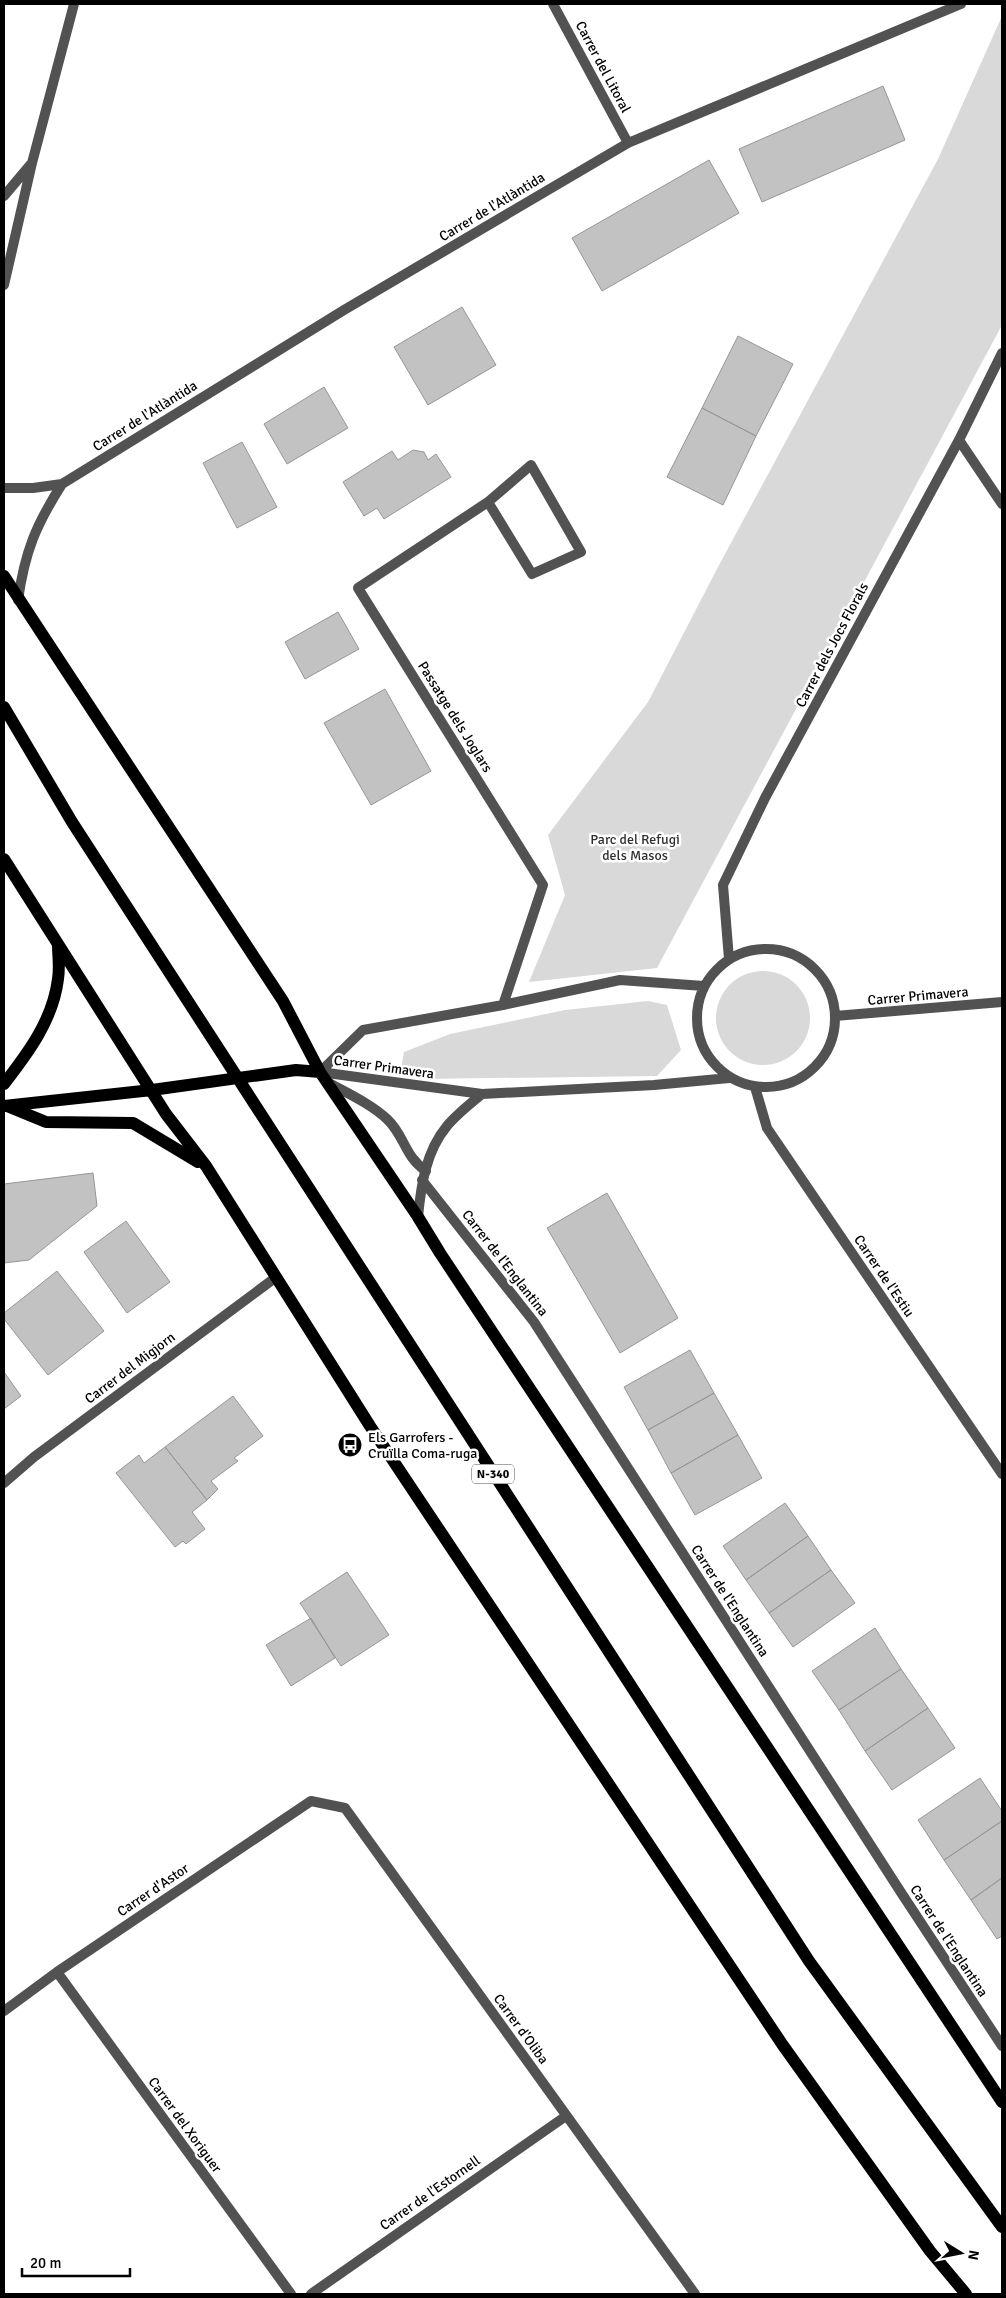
<svg xmlns="http://www.w3.org/2000/svg" width="1006" height="2298" font-family="Signika,sans-serif">
<rect width="100%" height="100%" fill="#fff"/>
<path fill="#d9d9d9" d="M1002,16V325L657,968L529,982L565,895L548,835L648,702L718,567L938,159Z
M716 1018a47 47 0 1 1 94 0a47 47 0 1 1-94 0Z
M648,1001L667,1005L681,1050L657,1076L420,1079L401,1069L404,1052L450,1034L565,1010Z"/>
<path fill="#c2c2c2" stroke="#969696" d="M883,86L905,140L762,202L739,149Z
M709,160L739,213L602,291L572,238Z
M462,307L496,365L428,405L394,347Z
M738,336L793,364L756,436L702,408Z
M324,387L348,428L287,464L264,424Z
M702,408L756,436L723,505L667,477Z
M242,442L277,507L237,528L203,463Z
M413,450L424,452L428,460L436,454L451,477L384,519L377,508L364,516L343,482L392,451L398,460Z
M338,612L359,649L305,679L285,642Z
M385,689L431,771L371,805L324,723Z
M93,1173L97,1206L29,1260L4,1263V1184Z
M607,1193L678,1318L620,1353L547,1228Z
M126,1221L170,1282L127,1313L84,1252Z
M57,1271L104,1331L48,1375L4,1319V1313Z
M690,1350L714,1393L648,1430L624,1387Z
M4,1372L21,1396L4,1409Z
M714,1393L738,1435L671,1473L648,1430Z
M233,1396L263,1436L234,1458L238,1461L211,1481L218,1489L207,1500L165,1447Z
M738,1435L762,1478L695,1515L671,1473Z
M165,1447L207,1500L192,1512L205,1529L186,1544L183,1541L175,1547L116,1473L139,1455L144,1463Z
M785,1503L808,1536L746,1580L723,1546Z
M808,1536L831,1570L769,1613L746,1580Z
M831,1570L855,1603L793,1647L769,1613Z
M347,1572L389,1635L341,1666L300,1603Z
M311,1618L335,1658L291,1686L266,1645Z
M875,1628L901,1669L839,1710L812,1671Z
M901,1669L928,1708L865,1751L839,1710Z
M928,1708L955,1748L892,1790L865,1751Z
M980,1778L1002,1811V1821L944,1860L918,1820Z
M1002,1821V1878L971,1900L944,1860Z
M1002,1878V1936L997,1939L971,1900Z"/>
<g fill="none" stroke-linecap="round" stroke-linejoin="round">
<path stroke="#525252" stroke-width="10" d="M327,1082C347,1093 371,1104 387,1119C405,1136 404,1156 426,1171"/>
<path stroke="#525252" stroke-width="10" d="M553,4L628,143
M4,196L31,164
M4,285L32,163L74,4
M959,440L1002,504
M4,488H33L62,484L344,310L628,143L961,4
M488,502L532,574L581,552L531,465L488,502L358,588L543,885L503,1005
M18,600C25,551 36,525 62,484
M697 1018a69 69 0 1 1 138 0a69 69 0 1 1-138 0Z
M729,959L723,885L765,798L959,440L1002,353
M835,1016L1002,1002
M320,1072L482,1094L654,1085L729,1078
M320,1072L363,1030L503,1005L620,980L704,986
M755,1087L767,1128L1002,1474
M422,1180L534,1322L902,1894L1002,2046
M418,1217C421,1185 426,1151 447,1126C457,1114 470,1104 482,1094
M4,1483L34,1457L275,1278
M57,1972L291,2294
M4,2011L57,1972L311,1801L345,1808L695,2294
M311,2294L566,2116"/>
<path stroke="#000" stroke-width="12" d="M4,576L283,1001L320,1072L418,1217L440,1253L1002,2102
M4,707L72,822L809,1961L1002,2227
M4,859L166,1114L206,1166L370,1426L782,2044L930,2251L966,2294
M4,1084C28,1053 53,1020 58,979C60,968 58,956 58,944
M4,1106L152,1090L296,1070L320,1072
M7,1106L46,1122L133,1123L198,1162"/>
</g>
<defs>
<symbol id="bus-disc" viewBox="-11 -11 22 22"><circle r="9.5" fill="#000" stroke="#fff"/><path d="M-5-6H5V4H4V6H2V4H-2V6H-4V4H-5ZM-3.5-4V0h7V-4ZM-3.5 1.2v1.5H-2V1.2ZM2 1.2v1.5H3.5V1.2Z" fill="#fff"/></symbol>
</defs>
<g fill-rule="evenodd">
<use href="#bus-disc" x="336" y="1431" width="28" height="28"/>
</g>
<g text-anchor="middle" dominant-baseline="central" stroke-width="5" stroke-linejoin="round" paint-order="stroke">
<rect fill="#fff" stroke="#4c4c4c" stroke-width="1" x="472" y="1464.5" width="42" height="19" rx="4"/>
<g font-size="12" font-weight="bold" fill="#000">
<text x="493" y="1474">N-340</text>
</g>
<g font-size="14" fill="#000" stroke="#fff">
<text transform="translate(603 67) rotate(62)">Carrer del Litoral</text>
<text transform="translate(492 207) rotate(-31)">Carrer de l'Atlàntida</text>
<text transform="translate(145 416) rotate(-32)">Carrer de l'Atlàntida</text>
<text transform="translate(832 645) rotate(-62)">Carrer dels Jocs Florals</text>
<text transform="translate(455 717) rotate(58)">Passatge dels Joglars</text>
<text transform="translate(918 996) rotate(-5)">Carrer Primavera</text>
<text transform="translate(384 1067) rotate(8)">Carrer Primavera</text>
<text transform="translate(505 1263) rotate(52)">Carrer de l'Englantina</text>
<text transform="translate(884 1276) rotate(56)">Carrer de l'Estiu</text>
<text transform="translate(130 1368) rotate(-37)">Carrer del Migjorn</text>
<text transform="translate(730 1601) rotate(57)">Carrer de l'Englantina</text>
<text transform="translate(153 1890) rotate(-34)">Carrer d'Astor</text>
<text transform="translate(949 1941) rotate(57)">Carrer de l'Englantina</text>
<text transform="translate(521 2029) rotate(54)">Carrer d'Oliba</text>
<text transform="translate(185 2125) rotate(54)">Carrer del Xoriguer</text>
<text transform="translate(430 2193) rotate(-35)">Carrer de l'Estornell</text>
</g>
<g font-size="14" fill="#303030" stroke="#fff">
<text x="635" y="839">Parc del Refugi<tspan x="635" dy="16">dels Masos</tspan></text>
</g>
<g font-size="14" fill="#000" stroke="#fff" text-anchor="start">
<text x="368" y="1437">Els Garrofers -<tspan x="368" dy="16">Cruïlla Coma-ruga</tspan></text>
</g>
</g>
<rect width="1006" height="2298" fill="none" stroke="#000000" stroke-width="10"/>
<g transform="translate(961 2253) rotate(100)" stroke="#ffffff" stroke-width="4" paint-order="stroke">
<path d="M0-4L9 19L0 12L-9 19Z" fill="#000000"/>
<text y="-8" font-size="14" font-weight="bold" text-anchor="middle" fill="#000000">N</text>
</g>
<path d="M22 2268v8h108v-8" fill="none" stroke="#000000" stroke-width="2.5"/>
<text x="30" y="2268" font-size="15" fill="#000000" stroke="#ffffff" stroke-width="4" paint-order="stroke">20 m</text>
</svg>
